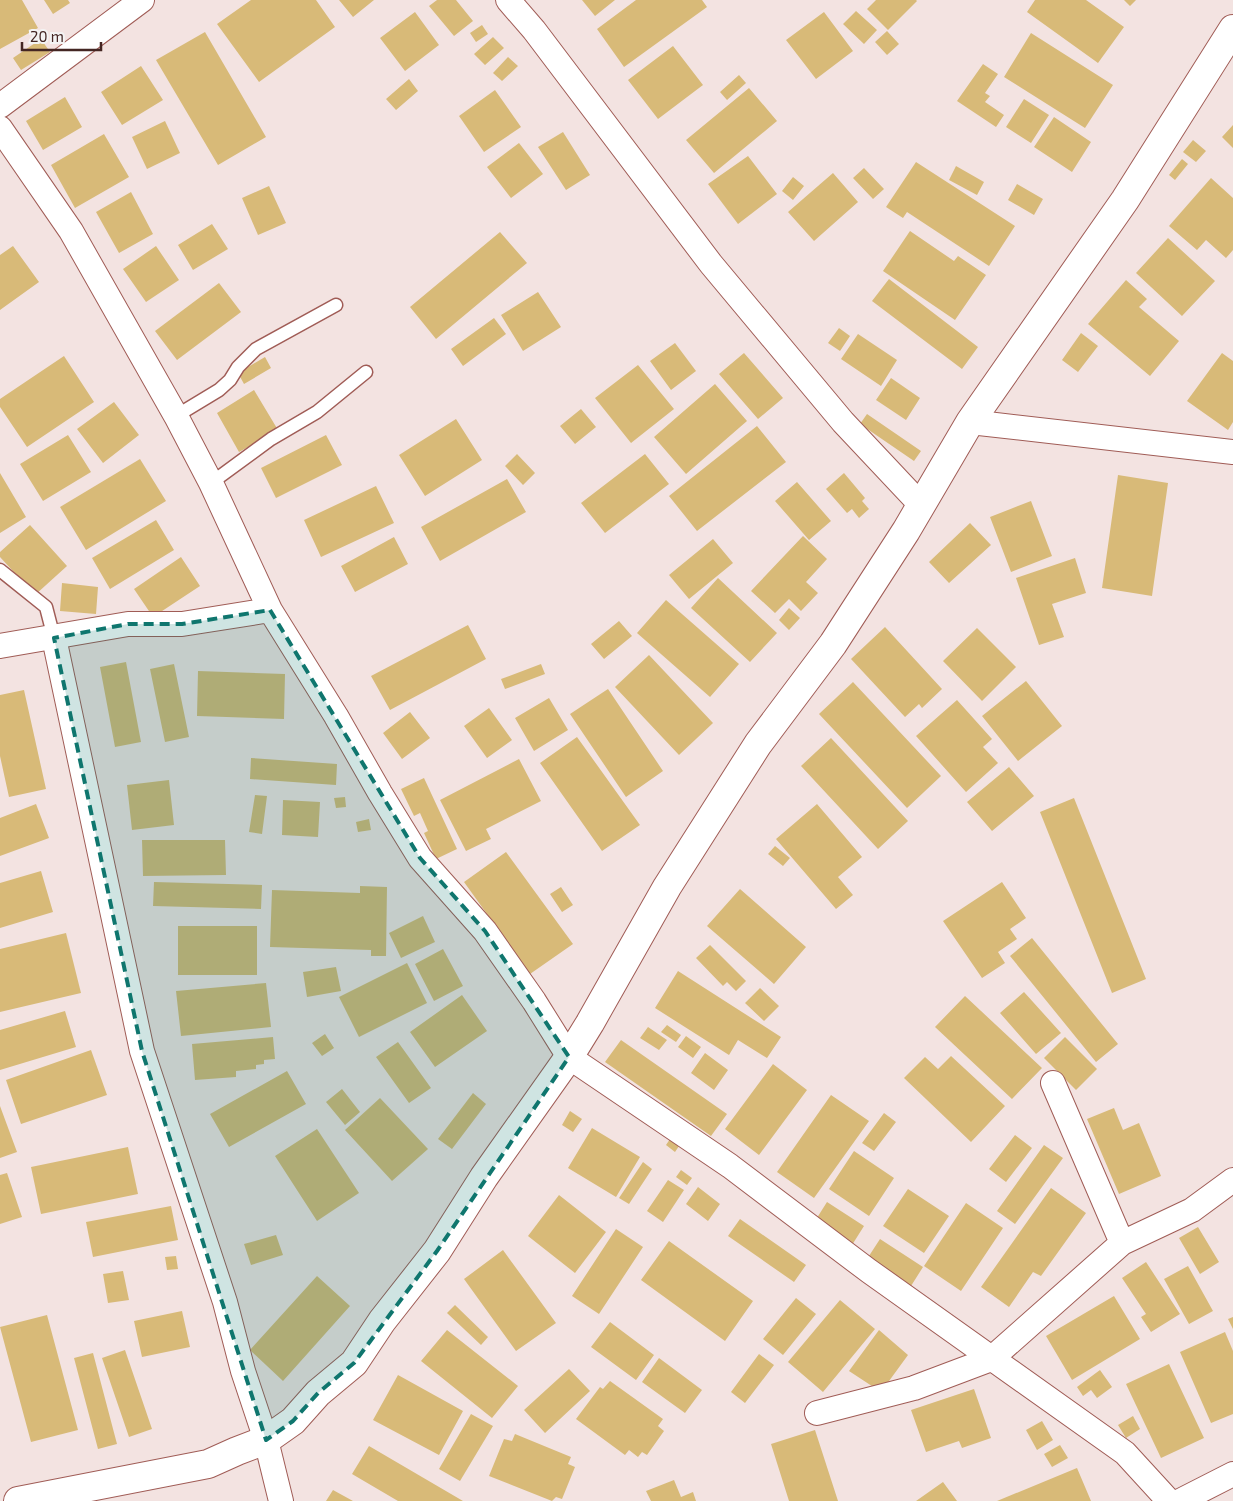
<svg xmlns="http://www.w3.org/2000/svg" width="1233" height="1501" font-family="'Exo 2',sans-serif">
<rect width="100%" height="100%" fill="#f3e3e1"/>
<path fill="#d8ba78" d="M0,0H22L38,28L0,49Z
M44,0H68L70,3L53,14Z
M251,0H316L335,27L259,82L217,24Z
M339,0H374L353,17Z
M437,0H456L473,21L454,36L429,6Z
M582,0H615L595,16Z
M636,0H702L707,7L624,67L597,29Z
M876,0H916L917,1L888,30L867,9Z
M1035,0H1086L1124,27L1098,63L1027,12Z
M1124,0H1136L1130,6Z
M856,11L877,30L864,44L843,24Z
M415,12L439,45L405,71L380,38Z
M824,12L853,51L816,79L786,40Z
M482,25L488,34L476,42L470,33Z
M887,31L899,44L887,55L875,42Z
M205,32L266,137L218,165L156,60Z
M1031,33L1113,85L1085,128L1004,77Z
M493,37L504,48L485,65L474,54Z
M41,39L50,52L21,70L13,58Z
M673,46L703,85L658,119L628,80Z
M508,57L518,66L502,81L493,73Z
M983,64L998,74L985,93L990,96L985,102L1004,115L996,127L957,101Z
M141,66L163,100L122,125L101,92Z
M739,75L746,83L727,100L720,92Z
M409,79L418,91L396,110L386,99Z
M749,88L777,121L714,173L686,140Z
M495,90L521,127L484,152L459,116Z
M65,97L82,127L43,150L26,121Z
M1024,99L1049,115L1031,143L1006,127Z
M1054,117L1091,142L1072,172L1034,147Z
M165,121L180,153L147,169L132,137Z
M1233,125V148L1222,137Z
M563,132L590,175L566,190L538,147Z
M104,134L129,177L75,208L51,165Z
M1193,140L1206,151L1196,162L1183,152Z
M519,143L543,174L511,198L487,167Z
M748,156L777,194L738,224L708,184Z
M1182,159L1188,164L1175,180L1169,175Z
M916,162L1015,226L989,266L907,212L903,218L886,207Z
M956,166L984,182L977,195L949,180Z
M864,168L884,189L873,199L853,178Z
M833,173L858,202L814,241L788,212Z
M793,177L804,186L793,200L782,191Z
M1211,178L1233,198V250L1226,258L1206,240L1197,250L1169,226Z
M1017,184L1043,199L1034,215L1008,200Z
M269,186L286,223L258,235L242,198Z
M131,192L153,234L119,253L96,212Z
M212,224L228,249L193,270L178,245Z
M910,231L954,261L958,256L986,275L955,320L883,271Z
M500,232L527,263L436,339L410,307Z
M1168,238L1215,281L1182,316L1136,273Z
M13,246L39,282L0,310V255Z
M156,246L179,280L146,302L123,269Z
M889,279L978,347L962,369L872,301Z
M1126,280L1147,299L1139,307L1179,341L1150,376L1088,324Z
M219,283L241,312L177,360L155,331Z
M538,292L561,327L523,351L501,315Z
M494,318L506,334L463,366L451,349Z
M839,328L850,336L840,351L828,343Z
M1081,333L1098,346L1078,372L1062,360Z
M858,334L897,360L881,386L841,359Z
M675,343L696,371L671,390L650,361Z
M744,353L783,398L758,419L719,374Z
M1222,353L1233,361V422L1228,430L1187,401Z
M64,356L94,402L27,447L0,407V399Z
M265,357L271,368L244,384L238,373Z
M638,365L674,409L631,443L595,398Z
M891,378L920,398L906,420L876,400Z
M715,384L747,421L686,474L654,437Z
M254,390L278,430L239,452L217,413Z
M114,402L139,435L103,463L77,429Z
M581,409L596,427L575,444L560,426Z
M867,414L921,451L914,461L860,424Z
M456,419L482,460L425,496L399,455Z
M757,426L786,462L697,531L669,496Z
M68,435L91,472L43,501L20,464Z
M326,435L342,465L276,498L261,468Z
M517,454L535,473L523,485L505,466Z
M645,454L669,484L605,533L581,503Z
M140,459L166,501L86,550L60,507Z
M0,473L26,517L0,533Z
M844,473L865,498L862,501L869,509L859,518L852,509L847,513L826,489Z
M1118,475L1168,483L1152,596L1102,588Z
M507,479L526,512L440,561L421,527Z
M797,482L831,521L809,540L775,501Z
M376,486L394,523L321,557L304,520Z
M1031,501L1052,556L1011,572L990,517Z
M156,520L174,550L110,589L92,558Z
M970,523L991,545L949,583L929,562Z
M30,525L67,566L35,595L0,557V552Z
M803,536L827,559L806,582L818,593L801,611L789,599L775,613L751,591Z
M394,537L408,564L355,592L341,566Z
M713,539L733,563L689,599L669,575Z
M181,557L200,586L153,617L134,589Z
M1075,558L1086,593L1052,604L1064,637L1039,645L1016,578Z
M718,578L777,633L750,662L691,608Z
M62,583L98,587L96,614L60,611Z
M666,600L739,664L710,697L637,633Z
M789,608L800,618L789,630L779,620Z
M619,621L632,636L604,659L591,644Z
M468,625L486,659L390,710L371,676Z
M885,627L942,689L922,708L919,704L905,717L851,659Z
M977,628L1016,667L982,701L943,661Z
M649,655L713,723L679,755L615,687Z
M126,662L141,742L115,747L100,667Z
M174,664L189,737L165,742L150,669Z
M541,664L545,674L505,689L501,679Z
M198,671L285,674L284,719L197,716Z
M1026,681L1062,726L1018,761L982,716Z
M853,682L941,776L907,808L819,714Z
M608,689L663,771L626,797L570,714Z
M24,690L46,789L9,797L0,756V695Z
M549,698L568,730L534,751L515,718Z
M957,700L992,739L983,747L998,763L966,792L916,736Z
M489,708L512,740L487,758L464,726Z
M410,712L430,738L402,759L383,733Z
M577,737L640,825L602,851L540,763Z
M831,738L908,821L878,849L801,766Z
M251,758L337,764L336,785L250,779Z
M519,759L541,801L486,829L491,839L466,851L440,800Z
M1009,767L1034,796L992,831L967,802Z
M424,778L457,849L436,859L424,833L428,831L420,813L414,816L401,789Z
M169,780L174,825L132,830L127,785Z
M255,795L267,796L262,834L249,832Z
M345,797L346,807L336,808L334,798Z
M1074,798L1146,979L1112,993L1040,812Z
M283,800L320,802L318,837L282,835Z
M36,804L49,838L0,856V818Z
M817,804L862,857L838,877L853,895L836,909L776,839Z
M369,819L371,830L358,832L356,822Z
M142,840H225L226,875L143,876Z
M775,846L790,858L783,866L768,854Z
M506,852L573,944L530,974L464,882Z
M41,871L53,912L0,928V883Z
M154,882L262,885L261,909L153,906Z
M1002,882L1026,918L1010,929L1017,939L998,952L1005,963L982,978L943,921Z
M360,886L387,887L386,956H371V950L270,947L272,890L360,893Z
M561,887L573,905L562,912L550,894Z
M740,889L806,947L774,984L707,926Z
M423,916L435,942L401,958L389,933Z
M178,926H257V975H178Z
M66,933L81,993L0,1012V949Z
M1032,938L1118,1044L1096,1062L1010,956Z
M710,945L746,981L736,991L727,982L723,986L696,958Z
M443,949L463,986L434,1001L415,964Z
M407,963L427,1003L359,1037L339,997Z
M336,967L341,991L307,997L303,972Z
M678,971L781,1037L767,1058L738,1040L729,1055L655,1008Z
M266,983L271,1027L181,1036L176,991Z
M760,988L779,1006L764,1021L745,1003Z
M1024,992L1061,1033L1036,1054L1000,1013Z
M462,995L487,1031L435,1067L410,1032Z
M965,996L1042,1068L1012,1099L935,1027Z
M65,1011L76,1047L0,1070V1030Z
M667,1025L681,1035L676,1042L661,1032Z
M648,1027L667,1040L659,1050L640,1038Z
M325,1034L334,1048L322,1056L312,1043Z
M686,1036L701,1047L693,1058L678,1047Z
M273,1037L275,1059L264,1060V1064L256,1065V1069L236,1071V1077L195,1080L192,1044Z
M1065,1037L1097,1069L1076,1090L1044,1058Z
M621,1040L727,1114L711,1136L605,1062Z
M398,1042L431,1088L409,1103L376,1057Z
M91,1050L107,1095L21,1124L6,1080Z
M705,1053L728,1070L714,1090L691,1073Z
M951,1056L1005,1106L971,1142L904,1078L925,1057L938,1069Z
M773,1064L807,1090L759,1155L725,1129Z
M287,1071L306,1104L229,1147L210,1114Z
M342,1089L360,1112L345,1125L326,1102Z
M473,1093L486,1104L452,1149L438,1139Z
M831,1095L869,1121L814,1198L777,1172Z
M380,1098L428,1149L392,1181L345,1130Z
M0,1106L17,1152L0,1158Z
M1114,1108L1123,1130L1139,1123L1161,1176L1119,1194L1087,1119Z
M570,1111L582,1119L573,1132L562,1125Z
M884,1113L896,1122L874,1151L862,1143Z
M592,1128L640,1157L616,1197L568,1168Z
M317,1129L359,1193L317,1221L275,1156Z
M1015,1135L1032,1148L1006,1182L989,1169Z
M670,1139L679,1146L675,1152L666,1145Z
M1044,1145L1063,1158L1015,1224L997,1211Z
M128,1147L138,1194L41,1214L31,1167Z
M854,1151L894,1178L869,1216L829,1189Z
M643,1162L652,1169L629,1204L619,1198Z
M681,1170L692,1178L687,1185L676,1177Z
M7,1173L22,1217L0,1224V1175Z
M668,1180L684,1190L663,1222L647,1211Z
M698,1187L720,1204L708,1221L686,1204Z
M1051,1188L1086,1213L1041,1276L1033,1272L1009,1307L981,1287Z
M908,1189L949,1216L924,1253L883,1226Z
M559,1195L606,1232L575,1273L528,1236Z
M827,1202L864,1226L852,1245L815,1221Z
M966,1203L1003,1228L961,1291L924,1266Z
M171,1206L178,1240L93,1257L86,1222Z
M740,1219L806,1265L794,1282L728,1236Z
M1198,1227L1219,1262L1200,1274L1179,1238Z
M616,1229L643,1247L599,1314L572,1296Z
M276,1235L283,1255L251,1265L244,1244Z
M880,1239L923,1267L911,1286L867,1259Z
M669,1241L753,1301L725,1341L641,1280Z
M503,1250L556,1323L516,1351L464,1279Z
M176,1256L178,1269L167,1270L165,1257Z
M1146,1262L1180,1314L1151,1332L1141,1317L1146,1314L1122,1278Z
M1188,1266L1213,1311L1189,1324L1164,1279Z
M123,1271L129,1300L108,1303L103,1274Z
M317,1276L350,1306L283,1381L250,1350Z
M1114,1296L1140,1339L1072,1380L1046,1336Z
M796,1298L816,1314L783,1355L763,1339Z
M840,1300L875,1329L823,1392L788,1362Z
M455,1305L488,1337L481,1345L447,1313Z
M182,1311L190,1347L142,1357L134,1321Z
M47,1315L78,1430L31,1442L0,1327Z
M1233,1317V1329L1228,1319Z
M610,1322L654,1355L636,1380L591,1347Z
M447,1330L518,1386L492,1418L421,1361Z
M879,1330L908,1355L881,1392L849,1371Z
M1225,1332L1233,1351V1414L1211,1423L1180,1352Z
M125,1350L152,1429L129,1437L102,1358Z
M93,1353L117,1444L98,1449L74,1358Z
M759,1354L774,1365L745,1403L731,1392Z
M659,1358L702,1390L685,1413L642,1382Z
M1169,1364L1204,1438L1161,1458L1126,1384Z
M569,1369L590,1391L545,1433L524,1410Z
M1100,1370L1112,1387L1097,1398L1091,1390L1083,1396L1077,1387Z
M398,1375L463,1411L439,1455L373,1420Z
M610,1381L663,1419L658,1426L664,1431L647,1455L642,1452L638,1457L629,1450L625,1455L576,1419L600,1387L603,1389Z
M974,1389L991,1438L962,1448L959,1441L926,1452L911,1410Z
M471,1414L493,1426L460,1481L439,1469Z
M1133,1416L1140,1429L1126,1438L1118,1425Z
M1042,1421L1053,1440L1037,1450L1026,1430Z
M815,1430L838,1501H789L771,1444Z
M515,1434L571,1457L568,1464L575,1467L562,1499L556,1497L552,1501L489,1476L504,1439L512,1441Z
M1060,1445L1068,1458L1052,1467L1044,1454Z
M369,1446L463,1501H398L352,1474Z
M1077,1468L1091,1501H997Z
M674,1480L681,1497L693,1492L696,1501H651L646,1491Z
M943,1482L957,1501H916Z
M333,1490L353,1501H326Z"/>
<g fill="none" stroke-linecap="round" stroke-linejoin="round">
<defs>
<path id="lane" d="M176,416L219,390L230,380L238,367L256,349L336,305
M211,483L271,439L317,412L366,372
M0,570L46,607L54,638"/>
<path id="street" d="M508,0L534,30L711,264L843,422L921,505
M0,106L142,0
M0,128L71,231L176,416L211,483L270,610L336,716L380,793L420,858L485,931L534,1001L569,1057L730,1166L869,1271L1125,1453L1169,1501
M970,422L1233,452
M54,638L142,1051L225,1302L243,1371L266,1440L281,1501
M0,646L128,624H182L270,610
M1053,1083L1122,1243
M817,1413L914,1388L991,1359L1122,1243L1192,1210L1233,1180
M1180,1501L1233,1474"/>
<path id="secondary" d="M18,1501L208,1464L237,1451L266,1440L293,1421L318,1393L354,1363L382,1321L437,1251L484,1177L569,1057L590,1023L667,887L758,744L833,644L906,531L970,422L1125,200L1233,29"/>
</defs>
<use href="#lane" stroke="#a05c56" stroke-width="15"/>
<use href="#street" stroke="#a05c56" stroke-width="26"/>
<use href="#secondary" stroke="#a05c56" stroke-width="30"/>
<use href="#lane" stroke="#fff" stroke-width="12"/>
<use href="#street" stroke="#fff" stroke-width="24"/>
<use href="#secondary" stroke="#fff" stroke-width="28"/>
</g>
<path fill="#0f766e" fill-opacity="0.2" stroke="#0f766e" stroke-width="4" stroke-dasharray="10 6" stroke-linejoin="round" d="M270,610L420,858L485,931L569,1057L437,1251L354,1363L318,1393L293,1421L266,1440L142,1051L54,638L128,624H182Z"/>
<path d="M22 42v8h79v-8" fill="none" stroke="#442623" stroke-width="2.5"/>
<text x="30" y="42" font-size="15" fill="#442623" stroke="#f4f4f4" stroke-width="4" paint-order="stroke">20 m</text>
</svg>
